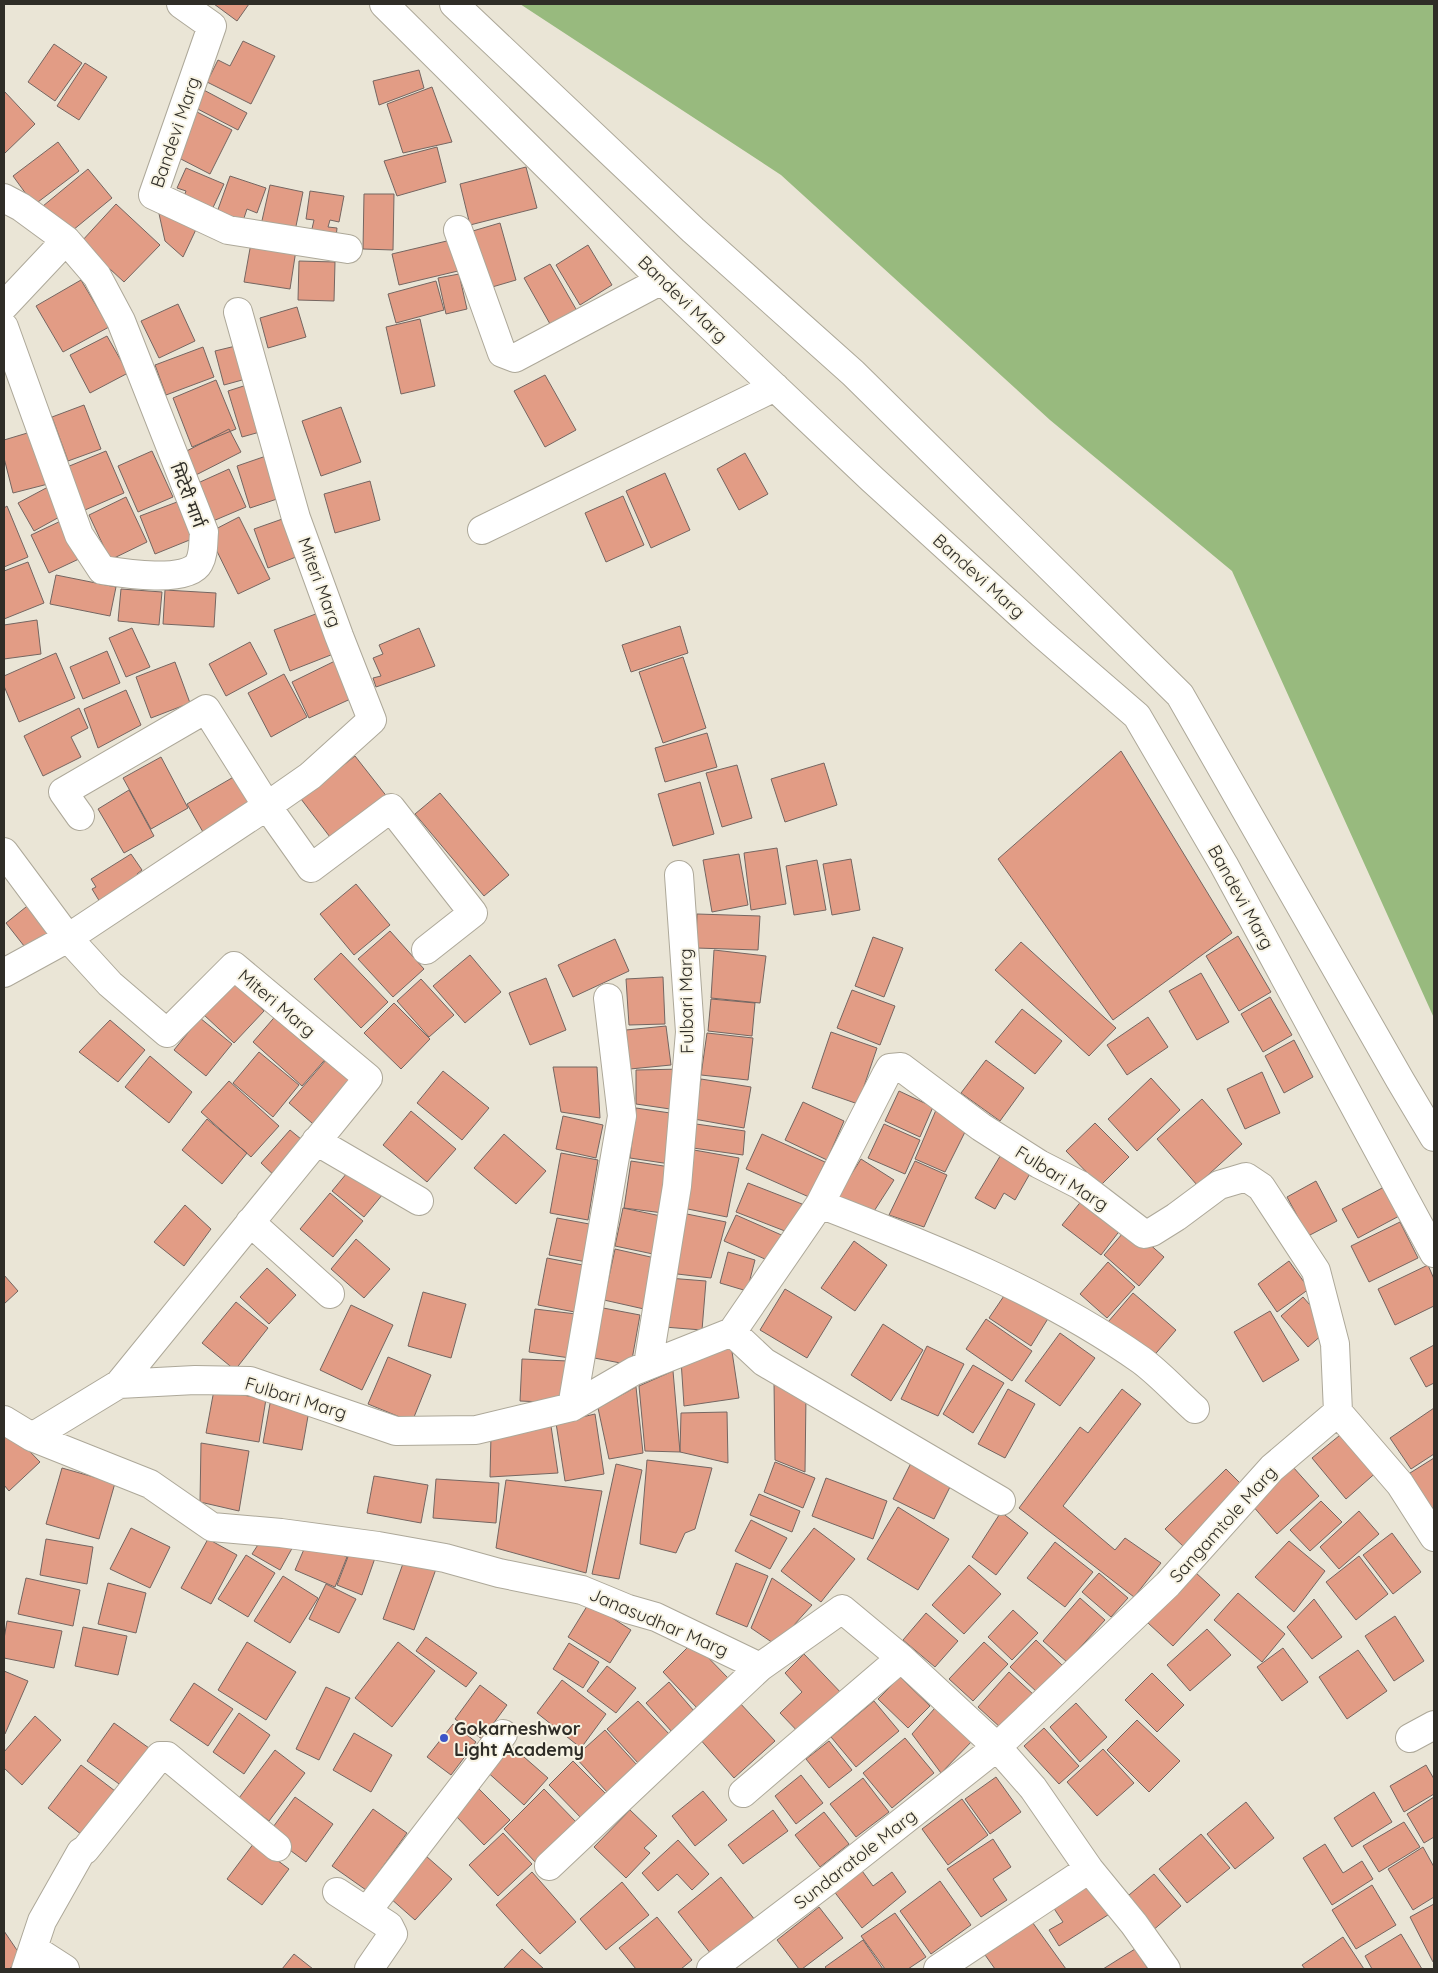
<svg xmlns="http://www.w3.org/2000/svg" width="1438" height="1973" font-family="Quicksand,'Noto Sans Devanagari',sans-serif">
<rect width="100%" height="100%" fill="#eae5d6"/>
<path fill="#98ba7e" d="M520,4H1434V1018L1232,571L1050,420L781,175Z"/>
<path fill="#e29c85" stroke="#756661" d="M214,4H249L237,21Z
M243,41L275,56L251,104L207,82L218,60L230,66Z
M54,44L82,63L55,101L28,82Z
M85,63L107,77L79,120L57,106Z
M419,70L424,88L379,105L373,81Z
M432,87L452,142L403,153L387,104Z
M200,88L247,113L238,130L190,105Z
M4,91L35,124L4,154Z
M197,112L232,130L210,174L175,156Z
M58,142L79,171L34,205L13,176Z
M437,147L446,182L397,196L384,161Z
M526,167L537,208L470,225L460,184Z
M186,168L224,184L210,214L182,202L186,191L177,188Z
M88,169L112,198L67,235L43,206Z
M230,176L266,188L257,213L247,209L242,224L216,215Z
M270,185L303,192L295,231L261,225Z
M310,191L344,196L339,222L330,220L328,227L337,228L336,238L311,233L314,220L306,219Z
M364,194H394L393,250L363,249Z
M156,200L200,221L183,257L165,241Z
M116,204L160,245L124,282L81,242Z
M500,223L516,280L482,290L466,233Z
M451,240L458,271L399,285L392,254Z
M251,243L296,250L290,289L244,282Z
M588,245L612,285L580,305L556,265Z
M299,261L335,262L334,301L298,300Z
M550,264L580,316L554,331L524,278Z
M459,274L467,309L446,314L438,278Z
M81,280L109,327L63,352L36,306Z
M436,281L444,310L396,323L388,294Z
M178,304L195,341L159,358L141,321Z
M297,307L306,337L268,348L260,318Z
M420,319L435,386L401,394L386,327Z
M107,336L128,373L90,393L70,355Z
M244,344L253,377L224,385L215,351Z
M203,347L214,377L166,395L155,365Z
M545,375L576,430L545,447L514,391Z
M216,380L236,429L192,447L173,398Z
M253,383L267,430L242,437L228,391Z
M84,405L101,449L68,461L52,417Z
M341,407L361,462L321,476L302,421Z
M229,429L241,452L190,478L179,455Z
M34,431L48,484L13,493L4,458V440Z
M106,451L124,493L85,510L67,467Z
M152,451L173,497L138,512L118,466Z
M745,453L768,494L739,510L717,469Z
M269,455L283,497L250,508L237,466Z
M229,469L246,507L206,524L189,487Z
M665,473L690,530L651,548L626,491Z
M370,481L380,520L335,533L324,494Z
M48,487L63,515L34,531L18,503Z
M623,496L644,545L606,562L585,513Z
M126,497L147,542L110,560L89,515Z
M177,502L192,539L155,554L140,516Z
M7,506L28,557L4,567V508Z
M239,517L270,579L238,594L208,533Z
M288,517L301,555L268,568L254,529Z
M63,520L81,558L49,573L31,535Z
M28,562L44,603L4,619V571Z
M56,575L116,587L110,616L50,604Z
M121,589L162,592L159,625L118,621Z
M165,590L216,593L214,627L163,624Z
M326,610L341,651L290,671L274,630Z
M37,620L41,654L4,659V625Z
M680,626L688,653L631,672L622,645Z
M132,628L150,667L126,677L109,638Z
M419,628L435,666L376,687L373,678L381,676L373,658L383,654L379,645Z
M250,642L267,674L226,696L209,664Z
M107,651L120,683L83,699L70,667Z
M56,653L75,698L19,722L4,686V676Z
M683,657L706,728L663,743L639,672Z
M339,659L357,696L309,718L292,682Z
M175,662L190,703L151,718L136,677Z
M284,674L307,717L271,737L248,693Z
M126,690L141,725L98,748L84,709Z
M79,708L88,728L71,737L81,757L43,776L24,736Z
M707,733L717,767L665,782L655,748Z
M1121,751L1232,933L1113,1020L998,859Z
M355,756L388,798L333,841L301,799Z
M161,757L188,808L151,829L123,778Z
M824,763L837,805L785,822L771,779Z
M737,765L752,818L722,827L706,773Z
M237,775L257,810L207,839L187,804Z
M700,782L714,834L673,846L658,794Z
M129,790L154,836L124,853L98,809Z
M440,793L509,875L484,896L415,814Z
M777,848L786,904L751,910L744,853Z
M131,854L142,870L137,874L144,885L103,907L92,889L96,887L91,879Z
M739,854L748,905L712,912L703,860Z
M851,859L860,910L832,915L823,864Z
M817,860L826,910L794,915L786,866Z
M356,884L390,925L354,955L320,914Z
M31,903L53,931L28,951L6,923Z
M697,914L760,916L758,950L696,948Z
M390,931L424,969L393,997L358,959Z
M1238,936L1271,992L1239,1011L1206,956Z
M873,937L903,948L884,997L855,986Z
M615,939L629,971L573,997L558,965Z
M1021,942L1116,1028L1089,1056L995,970Z
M714,950L766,956L760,1003L711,998Z
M341,953L388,1002L361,1028L314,979Z
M470,955L501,992L465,1023L433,986Z
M1201,973L1229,1022L1197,1040L1169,991Z
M663,977L665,1024L629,1025L626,979Z
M546,978L566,1030L530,1045L509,993Z
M421,979L454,1015L429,1037L397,1001Z
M234,982L264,1011L234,1043L203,1014Z
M852,990L895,1006L880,1045L837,1028Z
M1270,997L1292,1035L1263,1052L1241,1014Z
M711,999L755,1003L752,1036L708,1031Z
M394,1003L430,1039L401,1069L364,1033Z
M1022,1009L1062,1041L1035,1074L995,1042Z
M279,1012L329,1055L302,1086L253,1042Z
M1148,1017L1168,1047L1127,1075L1107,1045Z
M200,1018L232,1044L206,1076L174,1050Z
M110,1020L145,1050L118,1082L79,1052Z
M666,1026L671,1065L630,1069L626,1030Z
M831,1032L877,1048L858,1104L812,1088Z
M707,1033L753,1038L748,1080L701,1075Z
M1294,1040L1313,1077L1284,1093L1265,1056Z
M259,1052L299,1085L273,1117L233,1083Z
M150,1056L192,1092L169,1123L125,1087Z
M326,1060L357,1088L320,1130L289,1103Z
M986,1060L1024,1088L1000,1121L961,1093Z
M553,1067H597L600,1118L561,1112Z
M683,1069L677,1110L636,1104V1070Z
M443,1071L489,1108L462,1140L417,1103Z
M1262,1072L1280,1113L1245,1129L1227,1089Z
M1151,1078L1180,1110L1137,1151L1108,1119Z
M701,1079L751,1087L744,1128L694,1119Z
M229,1081L279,1126L251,1157L201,1112Z
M899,1091L933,1107L920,1137L885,1121Z
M1202,1099L1242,1144L1197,1185L1157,1139Z
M803,1102L844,1121L827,1160L785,1140Z
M636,1108L677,1114L670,1164L630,1158Z
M936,1110L965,1132L945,1172L915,1159Z
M411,1111L456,1149L427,1182L383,1145Z
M563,1116L603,1125L596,1158L556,1149Z
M207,1119L247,1153L222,1184L182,1150Z
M1095,1123L1129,1157L1100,1186L1066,1151Z
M696,1124L745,1131L743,1155L693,1148Z
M884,1124L920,1140L905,1174L868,1158Z
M290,1130L307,1144L277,1178L261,1163Z
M504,1134L546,1171L516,1204L474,1168Z
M762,1134L825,1162L809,1197L746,1169Z
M694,1150L739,1158L727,1217L683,1208Z
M561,1153L598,1160L588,1220L550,1213Z
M1002,1153L1032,1170L1015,1200L1004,1193L995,1209L975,1198Z
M861,1159L894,1180L869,1219L836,1198Z
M631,1161L670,1167L663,1213L624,1208Z
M915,1161L947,1175L924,1227L889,1215Z
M352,1167L383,1194L364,1217L332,1191Z
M1316,1181L1337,1221L1308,1236L1287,1197Z
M748,1183L802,1204L790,1233L736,1212Z
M1386,1186L1401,1215L1358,1238L1342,1209Z
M330,1193L363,1221L333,1257L300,1229Z
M1083,1199L1121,1229L1101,1255L1062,1225Z
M185,1205L211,1229L184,1266L154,1242Z
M623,1208L661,1216L653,1254L615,1246Z
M682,1213L726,1222L711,1278L669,1273Z
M736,1215L786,1237L774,1263L724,1241Z
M557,1218L600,1226L592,1263L549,1255Z
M1400,1222L1418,1258L1369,1282L1351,1246Z
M1129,1226L1164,1257L1139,1286L1104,1255Z
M356,1239L390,1269L364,1298L331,1269Z
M854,1241L887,1265L855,1311L821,1288Z
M615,1249L655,1258L644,1309L604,1300Z
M728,1252L755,1260L747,1291L720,1283Z
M547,1258L588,1266L580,1313L538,1305Z
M1289,1261L1309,1289L1277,1312L1258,1284Z
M1108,1262L1135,1287L1107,1318L1080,1294Z
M1428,1265L1434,1279V1306L1395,1325L1378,1289Z
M267,1268L296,1295L269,1324L240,1297Z
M4,1275L18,1291L4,1304Z
M668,1278L706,1281L702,1330L664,1327Z
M785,1289L832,1317L807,1358L760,1330Z
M1008,1290L1049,1317L1031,1346L989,1318Z
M423,1292L466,1304L451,1358L408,1346Z
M1133,1293L1176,1330L1151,1359L1108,1322Z
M1303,1297L1330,1328L1308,1347L1281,1316Z
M236,1302L268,1328L235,1370L202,1343Z
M351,1305L393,1325L362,1390L320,1370Z
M598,1307L640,1315L631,1365L589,1357Z
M535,1309L576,1314L570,1358L529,1352Z
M1270,1311L1299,1360L1263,1382L1234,1332Z
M986,1319L1032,1351L1012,1381L966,1349Z
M883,1324L923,1350L891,1401L851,1375Z
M1060,1333L1095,1358L1060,1406L1025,1381Z
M731,1345L739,1398L684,1406L681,1360Z
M1434,1345V1383L1426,1387L1410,1358Z
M927,1346L964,1364L938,1416L901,1399Z
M388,1357L431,1375L412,1422L368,1404Z
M522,1359L568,1361L566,1403L520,1401Z
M973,1365L1004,1383L973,1433L943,1414Z
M673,1371L680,1452L645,1451L639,1386Z
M774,1382L806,1395L805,1472L775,1460Z
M636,1387L643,1453L609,1459L598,1408Z
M1008,1389L1035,1404L1005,1458L978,1444Z
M1122,1389L1141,1404L1063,1506L1115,1550L1125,1538L1161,1563L1134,1597L1019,1508L1080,1427L1088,1433Z
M214,1390L266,1399L259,1442L206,1433Z
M271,1398L310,1405L302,1450L263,1443Z
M1434,1408V1454L1411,1469L1390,1438Z
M727,1412L728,1463L680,1452L681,1413Z
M595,1414L604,1474L565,1481L556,1423Z
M551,1426L558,1473L490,1477L491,1435Z
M9,1430L40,1462L9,1491L4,1485V1435Z
M1345,1431L1379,1470L1346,1499L1312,1458Z
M201,1443L249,1451L239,1511L200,1502Z
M1434,1458V1507L1431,1509L1410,1473Z
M647,1460L712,1468L695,1529L685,1533L676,1553L640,1544Z
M912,1461L953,1481L934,1519L893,1499Z
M775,1462L815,1478L803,1508L764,1492Z
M616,1464L642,1470L619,1579L592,1574Z
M1293,1467L1319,1496L1277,1534L1252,1505Z
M62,1468L115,1483L99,1539L46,1524Z
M1226,1469L1245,1488L1184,1547L1165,1529Z
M374,1476L428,1485L421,1523L367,1513Z
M826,1478L887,1501L873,1539L812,1516Z
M436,1479L499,1483L496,1523L433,1518Z
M506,1480L602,1491L586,1573L496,1548Z
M759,1494L800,1511L792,1532L750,1515Z
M1321,1501L1342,1522L1310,1551L1290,1530Z
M898,1507L949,1539L918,1590L867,1559Z
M1359,1511L1379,1534L1339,1569L1320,1547Z
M1001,1512L1028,1533L996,1575L972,1557Z
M751,1520L787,1538L770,1569L735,1551Z
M131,1528L170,1547L150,1588L110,1569Z
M814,1528L855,1559L821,1602L781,1571Z
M1392,1533L1421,1572L1393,1594L1363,1555Z
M263,1537L295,1543L280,1570L252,1554Z
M46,1539L93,1547L87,1584L40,1575Z
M208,1539L237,1555L211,1604L181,1588Z
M308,1540L347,1557L335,1587L295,1570Z
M1289,1541L1325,1571L1294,1612L1255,1577Z
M1055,1542L1093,1572L1065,1607L1027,1578Z
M351,1549L375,1558L362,1595L337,1585Z
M246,1555L275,1573L248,1617L218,1599Z
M1359,1556L1388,1594L1356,1620L1326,1582Z
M405,1558L436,1569L414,1630L383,1619Z
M736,1563L768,1576L747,1627L716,1614Z
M969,1565L1001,1594L964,1634L932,1605Z
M1195,1572L1220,1595L1173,1646L1148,1623Z
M1099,1573L1128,1598L1111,1617L1082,1592Z
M283,1576L318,1598L290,1643L254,1621Z
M26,1578L80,1590L73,1626L18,1614Z
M772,1578L812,1605L776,1645L751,1628Z
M108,1583L146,1593L136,1633L98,1624Z
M326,1584L356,1599L339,1633L309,1619Z
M1238,1593L1285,1634L1262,1662L1214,1620Z
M1080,1598L1105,1620L1067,1662L1043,1641Z
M1314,1599L1342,1637L1312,1659L1287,1627Z
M589,1603L631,1630L610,1663L568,1637Z
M1013,1610L1038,1633L1012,1660L988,1637Z
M926,1613L958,1641L935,1667L903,1640Z
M1395,1616L1424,1661L1394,1681L1365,1636Z
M7,1621L62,1631L54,1668L4,1658V1639Z
M83,1627L127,1636L118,1675L75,1666Z
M1207,1629L1231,1655L1190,1691L1167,1665Z
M426,1637L477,1673L466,1687L416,1651Z
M1036,1640L1064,1667L1038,1693L1010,1667Z
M247,1642L296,1672L266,1720L218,1690Z
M398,1642L435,1671L392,1727L355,1698Z
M693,1642L728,1678L697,1708L663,1672Z
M984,1642L1008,1664L973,1701L949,1679Z
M569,1643L599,1662L583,1688L553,1669Z
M1283,1648L1308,1682L1282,1701L1257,1667Z
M1358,1650L1387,1691L1347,1719L1319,1677Z
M804,1654L845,1697L803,1737L780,1713L802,1692L785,1673Z
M607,1666L636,1688L616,1713L587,1691Z
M4,1671L28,1681L5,1734L4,1733Z
M1009,1672L1034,1695L1002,1729L978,1707Z
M1152,1673L1184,1705L1157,1732L1125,1700Z
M900,1677L930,1706L908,1728L878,1699Z
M562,1680L606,1714L581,1748L537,1713Z
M669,1682L694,1711L672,1732L646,1703Z
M194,1683L233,1709L208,1746L170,1720Z
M480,1685L507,1705L482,1739L455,1719Z
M326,1687L350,1698L319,1760L296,1749Z
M942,1700L975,1738L941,1773L912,1734Z
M638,1701L670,1735L638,1763L607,1729Z
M874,1701L899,1731L856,1767L831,1737Z
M739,1702L775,1741L734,1778L699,1738Z
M1076,1703L1107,1737L1080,1762L1050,1727Z
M239,1713L270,1735L244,1774L213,1752Z
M35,1716L61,1740L22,1785L4,1768V1752Z
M1137,1720L1180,1761L1149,1792L1107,1750Z
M114,1723L149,1748L122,1786L87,1761Z
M453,1724L476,1742L451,1775L427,1757Z
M1044,1728L1079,1766L1059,1784L1024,1746Z
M605,1730L637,1765L607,1792L575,1757Z
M354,1733L392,1755L371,1792L333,1770Z
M905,1738L934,1773L892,1808L863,1773Z
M829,1741L852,1770L829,1788L806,1759Z
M508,1743L548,1778L524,1805L484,1769Z
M1103,1749L1134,1783L1097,1816L1067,1782Z
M275,1750L305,1773L269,1821L239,1798Z
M573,1761L608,1796L583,1820L549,1785Z
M81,1765L115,1791L82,1835L48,1808Z
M1426,1765L1434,1779V1794L1404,1812L1390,1786Z
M801,1775L823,1803L796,1824L775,1796Z
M996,1777L1021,1812L990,1834L965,1799Z
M863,1778L889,1812L856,1837L830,1804Z
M478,1788L510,1820L484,1845L453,1813Z
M544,1789L578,1824L537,1864L504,1829Z
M703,1791L727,1820L695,1846L672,1816Z
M1374,1792L1392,1822L1352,1847L1334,1818Z
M295,1797L333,1824L306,1862L268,1834Z
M1434,1797V1837L1424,1843L1407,1814Z
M962,1799L988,1835L948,1865L922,1829Z
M1246,1802L1274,1838L1235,1869L1207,1834Z
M373,1809L407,1833L366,1890L332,1866Z
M630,1810L657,1836L644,1848L650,1853L626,1878L594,1847Z
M773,1810L788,1831L743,1864L728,1845Z
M824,1812L849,1844L820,1867L795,1835Z
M1404,1822L1420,1847L1379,1872L1363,1846Z
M503,1833L532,1864L498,1896L469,1865Z
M1201,1834L1230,1868L1187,1903L1159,1869Z
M993,1839L1011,1867L993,1879L1007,1900L981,1917L947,1869Z
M678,1840L709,1874L692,1890L677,1874L658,1891L642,1873Z
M254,1843L289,1869L262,1905L227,1879Z
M1325,1844L1343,1873L1362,1861L1373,1879L1332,1905L1303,1858Z
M1423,1847L1434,1867V1897L1413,1910L1388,1869Z
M426,1856L452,1879L415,1920L390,1898Z
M860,1868L873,1886L892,1872L906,1892L862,1928L833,1890Z
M532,1872L576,1922L540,1954L496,1905Z
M1154,1874L1181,1906L1151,1932L1123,1900Z
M721,1877L755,1920L711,1954L678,1912Z
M940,1881L971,1925L931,1954L900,1911Z
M622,1882L649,1915L606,1950L580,1919Z
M1093,1883L1111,1913L1059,1946L1049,1930L1063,1922L1053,1907Z
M1372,1885L1396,1925L1356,1949L1332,1910Z
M1434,1904V1961L1433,1962L1410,1917Z
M819,1907L843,1938L802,1969H799L777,1940Z
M895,1913L926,1957L908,1969H885L861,1936Z
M657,1917L692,1960L681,1969H636L619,1948Z
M1030,1919L1066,1969H995L983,1952Z
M4,1931L23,1959L9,1969H4Z
M1401,1934L1422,1969H1372L1365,1956Z
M1343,1937L1364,1969H1305L1302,1965Z
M863,1940L883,1969H827L825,1967Z
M522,1949L544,1969H503Z
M1135,1949L1148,1969H1103Z
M294,1954L313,1969H282Z"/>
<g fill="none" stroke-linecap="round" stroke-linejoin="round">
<defs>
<path id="street" d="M181,4L212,26L153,195L228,230L348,249
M384,4L662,280L746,360L872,479L1042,634L1137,716L1224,865L1434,1253
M454,4L693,230L853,373L1180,695L1400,1080L1434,1137
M4,198L21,207L66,240L97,276L121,321L204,532C203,543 204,554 199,563C188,584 121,573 102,570L79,535L4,327
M458,230L502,353L515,358L662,280
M4,306L66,240
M482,530L775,387
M80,816L63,792L206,709L267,806L311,868L391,808L473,913L426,950
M4,852L68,938L110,984L167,1033L234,966L368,1078L119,1384
M4,973L68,938L267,806L310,776L372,720L339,636L296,518L238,312
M316,1141L419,1201
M820,1204C931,1247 1043,1291 1141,1360C1160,1374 1177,1393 1195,1409
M250,1222L330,1294
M732,1332L764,1362L1001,1501
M648,1365L677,1186L690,1032L679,875
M572,1407L622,1116L608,998
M1338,1412L1400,1484L1434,1537
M4,1420L32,1437L119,1384L195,1380L250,1381L396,1431L476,1430L572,1407L634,1371L732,1332L820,1204L886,1075L890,1068L901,1067L981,1127L1039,1164L1080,1185L1144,1234L1152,1232L1176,1217L1219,1185L1246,1177L1261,1187L1316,1271L1335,1344L1338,1412
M32,1437L150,1484L212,1527L281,1533L378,1546L445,1558L499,1573L582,1590L628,1609L656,1617L760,1667L842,1609L901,1658L997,1747L1033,1788L1089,1869L938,1969
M1410,1738L1434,1725
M743,1793L901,1658
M549,1866L760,1667
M1089,1869L1134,1924L1166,1969
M337,1892L389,1926L393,1934L369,1969
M367,1911L503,1734
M34,1949L65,1969
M26,1969L42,1921L81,1852L85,1850L160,1756H167L277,1847
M711,1969L831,1878L997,1747L1168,1584L1272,1468L1338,1412"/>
</defs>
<use href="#street" stroke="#ada899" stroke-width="30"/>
<use href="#street" stroke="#fff" stroke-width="28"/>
</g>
<circle fill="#3c54c7" stroke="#f7f3e3" stroke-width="2" cx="444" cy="1738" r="5"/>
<g text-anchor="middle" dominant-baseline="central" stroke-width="4" stroke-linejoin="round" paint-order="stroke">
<g font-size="18" fill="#2f2d27" stroke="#f7f3e3">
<text transform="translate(175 132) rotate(-71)">Bandevi Marg</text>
<text transform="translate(683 299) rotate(44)">Bandevi Marg</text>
<text transform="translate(188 495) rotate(69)">मिटेरी मार्ग</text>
<text transform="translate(979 576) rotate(42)">Bandevi Marg</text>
<text transform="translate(320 582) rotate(70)">Miteri Marg</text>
<text transform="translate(1241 897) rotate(61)">Bandevi Marg</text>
<text transform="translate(686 1001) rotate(-91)">Fulbari Marg</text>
<text transform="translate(277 1003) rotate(40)">Miteri Marg</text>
<text transform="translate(1062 1178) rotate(32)">Fulbari Marg</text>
<text transform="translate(296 1398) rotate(17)">Fulbari Marg</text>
<text transform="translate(1223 1524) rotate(-48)">Sangamtole Marg</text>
<text transform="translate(659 1622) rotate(23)">Janasudhar Marg</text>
<text transform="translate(855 1859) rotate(-38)">Sundaratole Marg</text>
</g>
<g font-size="18" font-weight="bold" fill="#2f2d27" stroke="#f7f3e3" text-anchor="start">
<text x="454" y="1728">Gokarneshwor<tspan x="454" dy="21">Light Academy</tspan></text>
</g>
</g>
<rect width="1438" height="1973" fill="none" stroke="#2f2d27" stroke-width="10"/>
</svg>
